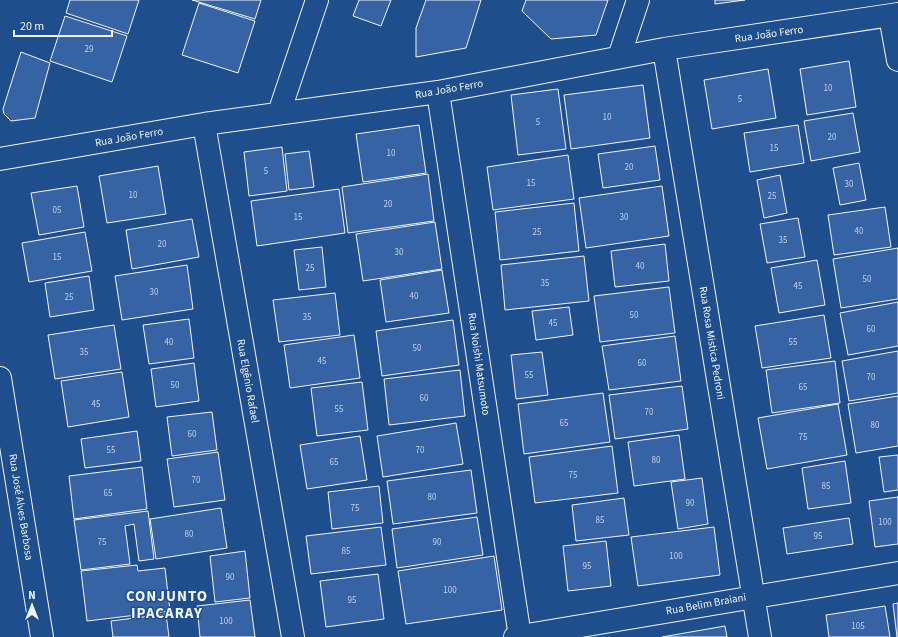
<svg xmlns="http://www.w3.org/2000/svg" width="898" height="637" font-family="'Source Sans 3',sans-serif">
<rect width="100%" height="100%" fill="#1f4e8c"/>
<path fill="#3563a3" stroke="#f2f6ff" d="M70,0H139L128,34L66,13Z
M192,0H261L255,19Z
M359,0H391L381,26L353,16Z
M426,0H481L466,48L416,57V28Z
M526,0H608L596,35L551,39L522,11Z
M715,0H745L715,4Z
M199,3L255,21L238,73L182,55Z
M65,16L127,36L112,82L50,61Z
M21,52L50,63L35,118L11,121L4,114L3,109Z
M849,61L856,107L807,115L800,69Z
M768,69L776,118L712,129L704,80Z
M643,85L650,138L571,149L564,95Z
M558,89L566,149L518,155L511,95Z
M853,113L860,152L811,161L804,121Z
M419,125L426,173L363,182L356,134Z
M798,125L804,163L750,172L744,133Z
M655,146L660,180L603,188L598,154Z
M282,147L287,191L249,196L244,152Z
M309,151L314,187L289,190L285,154Z
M568,155L574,199L493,210L487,167Z
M859,163L866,200L840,205L833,168Z
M158,166L166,214L107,223L99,176Z
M428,174L434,221L348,233L342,187Z
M780,175L787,213L764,218L757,180Z
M77,186L84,227L39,235L31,193Z
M662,186L669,236L586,248L579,198Z
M339,189L345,233L257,246L251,201Z
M574,203L579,251L500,260L495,212Z
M885,207L891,247L834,255L828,215Z
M798,218L805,257L767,263L760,224Z
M192,219L199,257L132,269L126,230Z
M435,222L442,269L363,281L356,234Z
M85,232L92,271L29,282L22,243Z
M665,244L669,281L615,287L611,251Z
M322,247L326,287L299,290L294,250Z
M898,248V299L841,308L833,259Z
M584,256L589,301L505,310L501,265Z
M817,260L825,305L779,313L771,268Z
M187,265L193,309L122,320L115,276Z
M442,270L449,313L386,322L380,280Z
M89,276L94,310L50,317L45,283Z
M669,287L675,333L600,342L594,296Z
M335,293L340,335L279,342L273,300Z
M898,302V346L848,355L840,313Z
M569,307L573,335L536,340L532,311Z
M824,315L831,358L762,368L755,326Z
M189,319L194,358L149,364L143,325Z
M453,320L459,365L382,376L376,331Z
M114,325L121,369L55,379L48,335Z
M354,335L360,378L290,388L284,345Z
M675,336L681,381L609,390L602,346Z
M898,351V393L849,401L842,361Z
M542,352L548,395L516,399L511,355Z
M835,361L840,403L772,413L766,370Z
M194,363L199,401L156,407L151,369Z
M460,370L465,416L389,425L384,379Z
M122,372L129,417L68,427L61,381Z
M362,382L368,430L317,436L311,388Z
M682,386L688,429L615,439L609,395Z
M603,393L610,442L524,454L518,404Z
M898,396V446L856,453L848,404Z
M838,404L847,455L767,469L758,418Z
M212,412L217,450L172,456L167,417Z
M456,423L463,464L383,477L377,436Z
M137,431L141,461L85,468L81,439Z
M679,435L685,479L634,486L628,442Z
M360,436L367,480L307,489L300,445Z
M612,446L618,493L535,503L529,457Z
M218,452L225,500L174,507L167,459Z
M898,455V490L884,492L879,457Z
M845,461L851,503L808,509L802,468Z
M142,467L147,509L74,519L69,476Z
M471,470L477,513L393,524L387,481Z
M702,478L708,524L678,529L671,482Z
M379,486L383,523L332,529L328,492Z
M898,497V544L875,547L869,501Z
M624,498L629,535L576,541L572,505Z
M221,508L227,548L156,559L150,519Z
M148,511L154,559L139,561L134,524L125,526L130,564L81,570L74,520Z
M477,517L483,555L397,568L392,529Z
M849,518L853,544L787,554L783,528Z
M381,527L386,565L311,574L306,536Z
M714,527L720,575L638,586L631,537Z
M606,541L611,586L568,591L563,546Z
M245,551L250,598L215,602L210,556Z
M494,556L502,610L406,624L398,571Z
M137,565L138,571L165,568L170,611L87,621L81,571Z
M378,574L384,619L326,627L320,581Z
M250,600L255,637H200L197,606Z
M898,603V637H897L893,604Z
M885,606L890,637H829L826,615Z
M166,614L169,637H113L111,621Z
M725,626L727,637H662Z"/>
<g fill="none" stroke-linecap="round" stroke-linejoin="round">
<defs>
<path id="minor" d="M890,16L898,60
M664,49L760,637
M619,57L638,0
M438,92L520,637
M279,113L317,0
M204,124L293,637
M0,159L204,124L438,92L664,49L898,14
M0,378L42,637
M515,637L898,573"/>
</defs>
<use href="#minor" stroke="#f2f6ff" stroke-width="24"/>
<use href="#minor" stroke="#1f4e8c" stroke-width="22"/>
</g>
<g text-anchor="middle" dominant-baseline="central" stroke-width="3" stroke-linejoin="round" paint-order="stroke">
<g font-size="9" fill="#c3d1e8">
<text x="89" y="49">29</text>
<text x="828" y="88">10</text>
<text x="740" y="99">5</text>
<text x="607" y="117">10</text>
<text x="538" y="122">5</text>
<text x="832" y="137">20</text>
<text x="774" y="148">15</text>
<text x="391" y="153">10</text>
<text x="629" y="167">20</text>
<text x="266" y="171">5</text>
<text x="531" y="183">15</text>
<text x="849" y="184">30</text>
<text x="133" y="195">10</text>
<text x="772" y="196">25</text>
<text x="388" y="204">20</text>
<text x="57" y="210">05</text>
<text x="298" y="217">15</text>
<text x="624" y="217">30</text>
<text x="859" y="231">40</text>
<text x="537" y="232">25</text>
<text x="783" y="240">35</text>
<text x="162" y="244">20</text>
<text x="399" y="252">30</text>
<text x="57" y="257">15</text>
<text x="640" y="266">40</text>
<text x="310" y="268">25</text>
<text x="867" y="279">50</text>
<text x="545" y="283">35</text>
<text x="798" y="286">45</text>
<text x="154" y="292">30</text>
<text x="414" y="296">40</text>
<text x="69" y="297">25</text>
<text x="634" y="315">50</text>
<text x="307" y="317">35</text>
<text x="553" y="323">45</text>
<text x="871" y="329">60</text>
<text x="169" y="342">40</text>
<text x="793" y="342">55</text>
<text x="417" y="348">50</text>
<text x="84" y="352">35</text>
<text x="322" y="361">45</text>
<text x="642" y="363">60</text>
<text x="529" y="375">55</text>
<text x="871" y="377">70</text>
<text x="175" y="385">50</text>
<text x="803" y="387">65</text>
<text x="424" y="398">60</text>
<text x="96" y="404">45</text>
<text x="339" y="409">55</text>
<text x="649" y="412">70</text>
<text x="564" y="423">65</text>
<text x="875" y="425">80</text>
<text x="192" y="434">60</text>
<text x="803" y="437">75</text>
<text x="111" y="450">55</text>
<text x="420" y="450">70</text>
<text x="656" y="460">80</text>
<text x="334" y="462">65</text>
<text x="573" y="475">75</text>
<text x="196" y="480">70</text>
<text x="826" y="486">85</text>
<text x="108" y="493">65</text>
<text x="432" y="497">80</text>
<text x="690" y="503">90</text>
<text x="355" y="508">75</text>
<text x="600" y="520">85</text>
<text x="885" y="522">100</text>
<text x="189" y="534">80</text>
<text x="818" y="536">95</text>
<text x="102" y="542">75</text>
<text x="437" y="542">90</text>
<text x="346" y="551">85</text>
<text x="676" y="556">100</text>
<text x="587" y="566">95</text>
<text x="230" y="577">90</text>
<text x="450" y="590">100</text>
<text x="352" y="600">95</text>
<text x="226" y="621">100</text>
<text x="858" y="626">105</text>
</g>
<g font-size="11" fill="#f2f6ff" stroke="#1f4e8c">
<text transform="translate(769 34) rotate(-8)">Rua João Ferro</text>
<text transform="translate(449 89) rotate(-10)">Rua João Ferro</text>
<text transform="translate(129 137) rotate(-10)">Rua João Ferro</text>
<text transform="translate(712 343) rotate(81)">Rua Rosa Mistica Pedroni</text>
<text transform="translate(479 364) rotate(82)">Rua Noishi Matsumoto</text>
<text transform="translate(248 381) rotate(80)">Rua Elgênio Rafael</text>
<text transform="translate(21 507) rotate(81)">Rua José Alves Barbosa</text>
<text transform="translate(706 604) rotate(-10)">Rua Belim Braiani</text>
</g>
<g font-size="15" font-weight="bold" letter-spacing="1" fill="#f2f6ff" stroke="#1f4e8c">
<text x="167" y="596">CONJUNTO<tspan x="167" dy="17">IPACARAY</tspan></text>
</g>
</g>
<g transform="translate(32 605)" stroke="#1f4e8c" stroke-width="3" paint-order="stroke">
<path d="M0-3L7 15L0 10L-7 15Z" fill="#f2f6ff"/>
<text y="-6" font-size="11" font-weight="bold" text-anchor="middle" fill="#f2f6ff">N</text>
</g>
<path d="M14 30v6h98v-6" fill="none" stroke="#f2f6ff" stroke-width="2"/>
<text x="20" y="30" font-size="12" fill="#f2f6ff" stroke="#1f4e8c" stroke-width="3" paint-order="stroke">20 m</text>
</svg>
